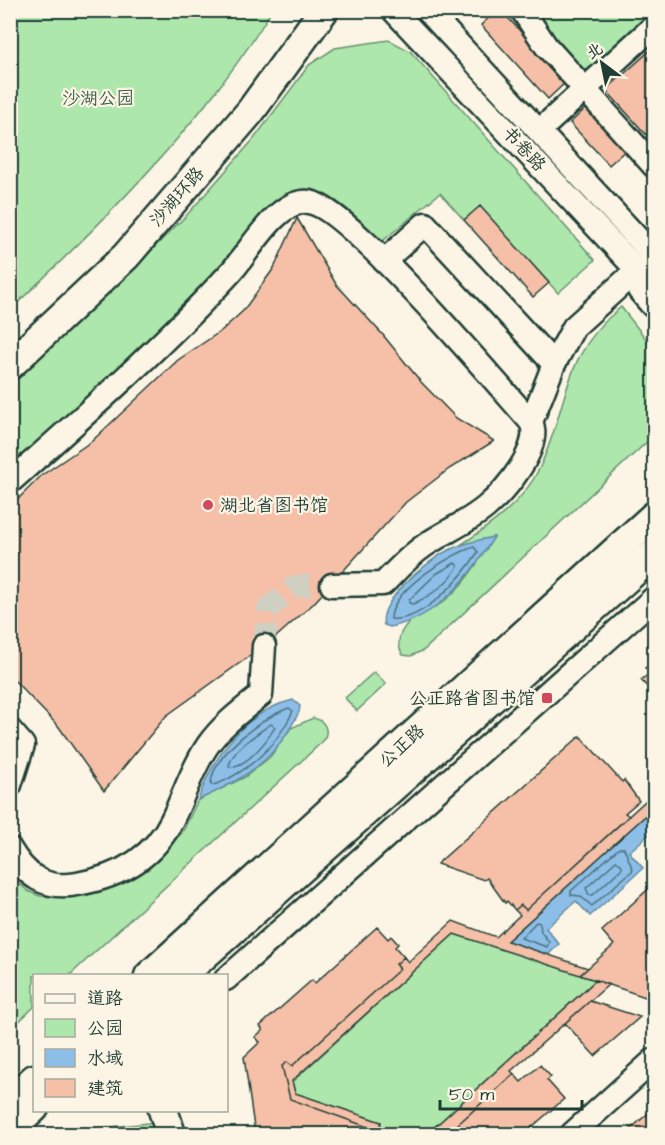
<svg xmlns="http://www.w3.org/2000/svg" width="665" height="1145" font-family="'Architects Daughter','LXGW WenKai TC',sans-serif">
<rect width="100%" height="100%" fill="#fcf5e5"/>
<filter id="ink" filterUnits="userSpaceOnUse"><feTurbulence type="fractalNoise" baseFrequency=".0167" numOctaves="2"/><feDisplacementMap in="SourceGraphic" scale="12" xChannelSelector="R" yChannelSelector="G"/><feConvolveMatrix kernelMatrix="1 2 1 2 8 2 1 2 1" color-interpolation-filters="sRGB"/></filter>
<g filter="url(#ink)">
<path fill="#aee7ac" stroke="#669270" stroke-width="1.5" d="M11,10L271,11C256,38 236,65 217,90C155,170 84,240 11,309Z
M654,10L582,77L532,11Z
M389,40L410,51L595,260L558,293L480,207L464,220L440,193L379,244L375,243L329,198L312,193L260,219L194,295L11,470V384L80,320L186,216L253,140L309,65L335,48Z
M621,307L654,349V432L651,438L424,650L411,656L403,655C395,643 400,631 409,622C417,614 432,610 442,603C464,586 479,561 493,537L459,546C490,526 524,502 540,467C570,403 560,357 621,307Z
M374,672L386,684L357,711L345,698Z
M313,718C325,720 330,731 323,741L70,975L34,976V1007L11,1029L10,876L28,891L40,896L63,897L78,894L156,859L182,833L198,800L245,777L270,757L291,728Z
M454,934L596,980L427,1134H404L380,1126L381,1122L295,1093L292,1082Z
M157,1122L161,1134H90L92,1129Z"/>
<path fill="#8dbee8" stroke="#618aa0" stroke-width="1.5" d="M494,537C469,577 440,617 390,627L384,625C377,602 427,562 445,552C460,544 477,540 494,537Z
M293,700L300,706L299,712C275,761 246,778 198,800C213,756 245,711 293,700Z
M654,808V830L629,852L643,868L590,916L576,901L546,928L559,944L548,955L507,941Z"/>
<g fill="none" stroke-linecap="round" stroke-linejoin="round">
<path stroke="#4b717c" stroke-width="1.5" d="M474,547L478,552C462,577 424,622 391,619C391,590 449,555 474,547Z
M455,563L458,566C449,583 430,596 413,604L409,603V600L436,574Z
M289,708L293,711C279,741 258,763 228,779C222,782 217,785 211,785C211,755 263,717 289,708Z
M271,724L275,727C267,741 247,767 229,767C230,751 258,733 271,724Z
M619,848H624L633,870L592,906L580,896L571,895V891Z
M616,861L622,865V868L593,895H589L586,888Z
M536,922L540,923L541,932L549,942L547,947L521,938Z"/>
</g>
<path fill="#f6c0a8" stroke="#1f3d34" stroke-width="1.5" d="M497,10H501L566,82L548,99L481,25Z
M654,47V160L643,147L651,140L606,90Z
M588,106L627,149L609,165L570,123Z
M480,206L549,283L533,297L464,220Z
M297,218L336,284L383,335L421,382L456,418L494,441L449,469L406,502L313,604L276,637L166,716L104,791L59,727L10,676V507L42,475L92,441L178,360L221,331L243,311L274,268Z
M654,660V700L650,695L652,692L641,680L650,673L645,668Z
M580,736L622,782L624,780L639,801L625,813L629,816L526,910L521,905L515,910L507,901L505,903L487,878L484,880L437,864Z
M654,793V808L507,941L588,968L580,975L454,934L292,1081L295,1093L381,1122L380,1126L404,1134H387L290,1099L282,1066L287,1062L292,1066L400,969L396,964L404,957L408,962L453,921L496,937L520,915L515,910L521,905L526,910Z
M654,884V1000L580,975L614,945L602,931Z
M377,927L388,939L391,936L398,944L395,947L404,957L396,964L400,969L292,1066L287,1062L282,1066L290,1099L387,1134H255L244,1057L260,1042L255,1037L263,1030L260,1026L312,980L315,983Z
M596,980L608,985L511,1071L514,1074L447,1134H427Z
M590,1001L640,1017L595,1056L565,1023Z
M540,1065L551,1077L547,1080L564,1099L524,1134H447L514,1074L521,1082Z
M654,1108V1134H625Z"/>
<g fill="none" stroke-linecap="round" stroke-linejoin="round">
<path stroke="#d0d0c2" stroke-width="22" stroke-dasharray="22 11" stroke-linecap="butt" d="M264,646L268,609L295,586L332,585"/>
<defs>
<path id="minor" d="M393,10L653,287
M427,10L654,256
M522,10L546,46L654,166
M539,131L654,26
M384,261L425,224L554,364
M531,422L554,364L574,327L637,270
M10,482C86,414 162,347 231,272C250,251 278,198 309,202C348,207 497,384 531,422C543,447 505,491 486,507C467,523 444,532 424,546C408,557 396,571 383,584L332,585
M10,730L23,745L10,785
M10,849C26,876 45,890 77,884C118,877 153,859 172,820C184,796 192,768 208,745C222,725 241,711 261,695L264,646
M226,979L654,598
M572,1134L654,1060"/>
<path id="major" d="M642,276V289L654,303
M10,365L126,256L250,112L324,10
M149,976L654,516
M181,976L654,554
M10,1101L34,1079
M163,1110L171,1134
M10,1130L34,1108"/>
</defs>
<use href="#minor" stroke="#1f3d34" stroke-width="27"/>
<use href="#major" stroke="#1f3d34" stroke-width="33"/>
<use href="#minor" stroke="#fcf5e5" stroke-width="22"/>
<use href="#major" stroke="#fcf5e5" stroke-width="28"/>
</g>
</g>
<g fill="#d1495b" stroke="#fcf5e5" stroke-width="2">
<circle cx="208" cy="505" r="6"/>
<rect x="541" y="692" width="12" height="12" rx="3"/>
</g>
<g text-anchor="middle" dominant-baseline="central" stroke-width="4.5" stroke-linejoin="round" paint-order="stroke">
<g font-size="18" fill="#3c5f4c" stroke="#fcf5e5">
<text x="98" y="98">沙湖公园</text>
</g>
<g font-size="18" fill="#1f3d34" stroke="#fcf5e5">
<text transform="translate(524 149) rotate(47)">书卷路</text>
<text transform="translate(177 197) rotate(-49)">沙湖环路</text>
<text transform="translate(402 746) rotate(-42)">公正路</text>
</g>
<g font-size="18" fill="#1f3d34" stroke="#fcf5e5" text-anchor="start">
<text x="220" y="505">湖北省图书馆</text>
<text x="535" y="698" text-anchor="end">公正路省图书馆</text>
</g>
</g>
<rect width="665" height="1145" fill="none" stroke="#fcf5e5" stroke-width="36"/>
<rect x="18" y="18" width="629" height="1109" fill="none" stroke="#1f3d34" stroke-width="2" filter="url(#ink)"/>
<rect x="33" y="974" width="195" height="138" fill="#fcf5e5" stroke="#a4ab9e" stroke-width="1.5"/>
<rect x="45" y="994" width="30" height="9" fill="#fcf5e5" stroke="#a4ab9e" stroke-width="1.5"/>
<text x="87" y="1004" font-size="18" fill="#1f3d34">道路</text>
<rect x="45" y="1019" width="30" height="18" fill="#aee7ac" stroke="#a4ab9e" stroke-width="1.5"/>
<text x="87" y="1034" font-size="18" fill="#1f3d34">公园</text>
<rect x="45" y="1049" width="30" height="18" fill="#8dbee8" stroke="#a4ab9e" stroke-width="1.5"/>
<text x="87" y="1064" font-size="18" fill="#1f3d34">水域</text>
<rect x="45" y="1079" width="30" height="18" fill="#f6c0a8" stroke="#a4ab9e" stroke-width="1.5"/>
<text x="87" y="1094" font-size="18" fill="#1f3d34">建筑</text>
<g transform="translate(602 63) rotate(328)" stroke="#fcf5e5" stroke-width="4.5" paint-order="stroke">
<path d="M0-4.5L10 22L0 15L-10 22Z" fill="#1f3d34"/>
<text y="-9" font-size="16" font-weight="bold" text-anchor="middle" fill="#1f3d34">北</text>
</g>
<path d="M440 1100v9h142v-9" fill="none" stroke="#1f3d34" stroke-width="3"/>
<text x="449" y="1100" font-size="18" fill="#1f3d34" stroke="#fcf5e5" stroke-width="4.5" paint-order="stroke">50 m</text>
</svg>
